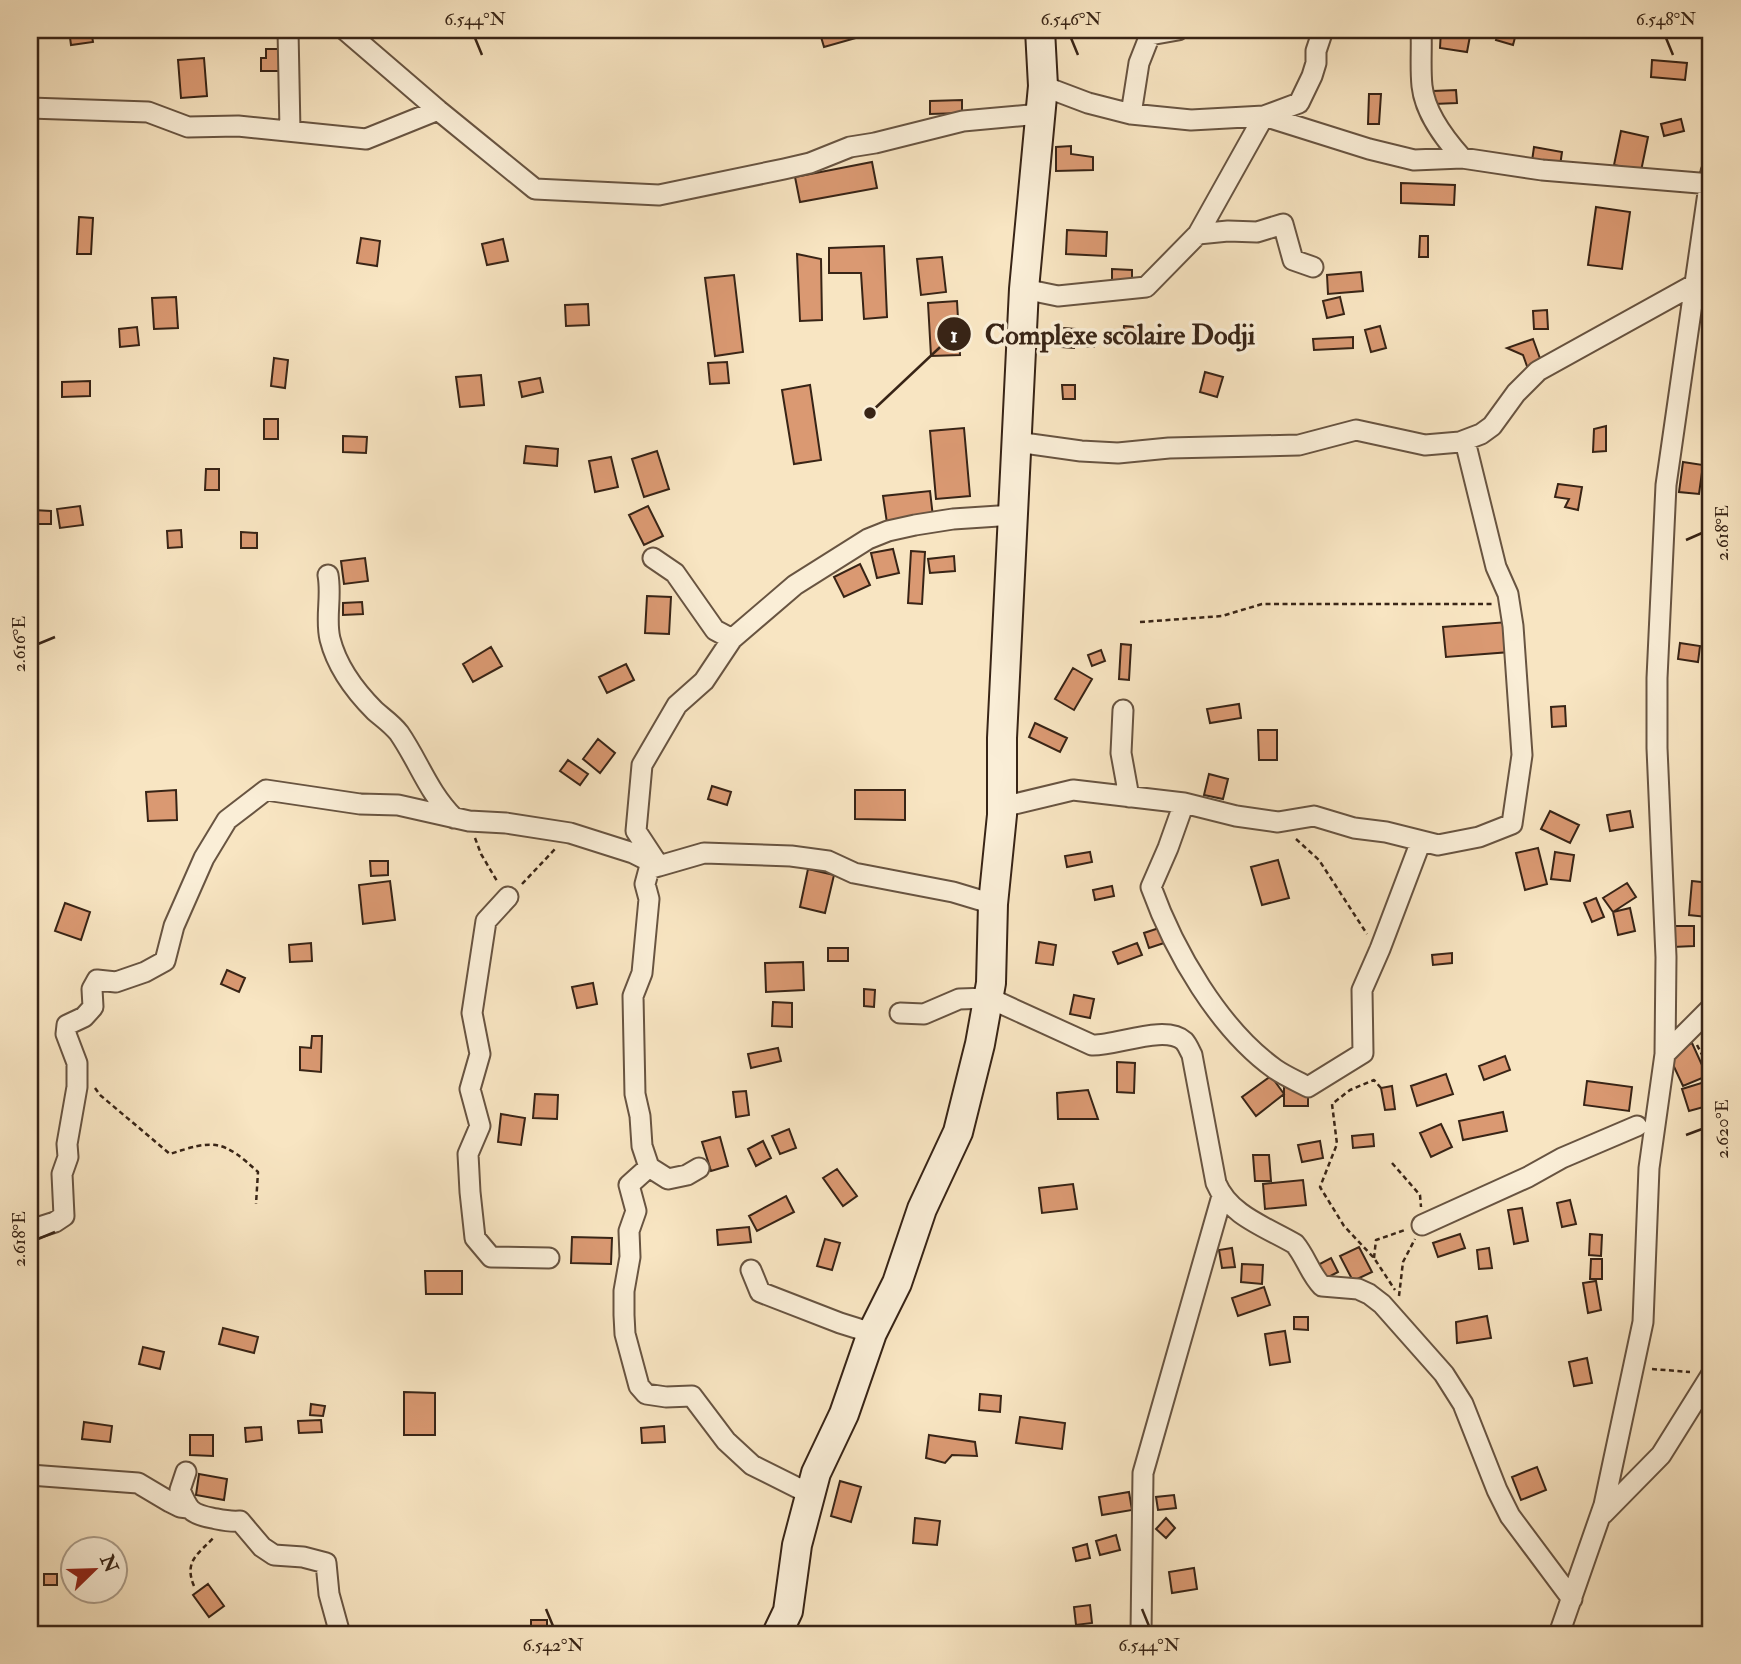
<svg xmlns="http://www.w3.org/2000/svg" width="1741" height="1664" font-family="'IM FELL Double Pica',serif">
<rect width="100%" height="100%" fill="#f8e5c2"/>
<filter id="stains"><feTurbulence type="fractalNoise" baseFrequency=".00286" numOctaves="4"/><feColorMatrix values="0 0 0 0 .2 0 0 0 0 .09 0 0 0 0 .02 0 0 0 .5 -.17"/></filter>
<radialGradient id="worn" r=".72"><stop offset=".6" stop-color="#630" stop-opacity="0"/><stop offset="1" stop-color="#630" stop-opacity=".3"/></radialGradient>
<path fill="#da9972" stroke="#382416" stroke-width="2" d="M69,30H91L93,42L71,45Z
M819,30H884L824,47Z
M1441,30H1454L1453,34L1470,36L1467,52L1440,48Z
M1499,30H1517L1513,45L1496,40Z
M266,49H280V71H261V58H266Z
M204,58L207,96L181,98L178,60Z
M1652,60L1687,63L1685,80L1651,77Z
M1456,90L1457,103L1434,104L1433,91Z
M1369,94H1381L1379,124H1368Z
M962,100V113L930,114V101Z
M1681,119L1684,131L1664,136L1661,124Z
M1621,131L1648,137L1641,171L1614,165Z
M1071,146V154L1093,157V170L1056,171V147Z
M1534,147L1562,152L1560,166L1532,161Z
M872,162L877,188L800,202L795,177Z
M1401,183L1455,185L1454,205L1401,203Z
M1596,207L1630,212L1622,269L1588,265Z
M79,217L93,218L91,254H77Z
M1067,230L1107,232L1106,256L1066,254Z
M1420,236H1428V257H1419Z
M361,238L380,241L377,266L357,263Z
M503,239L508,261L487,265L482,244Z
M884,246L887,317L864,319L861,273H829V248Z
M797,254L821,259L822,320L800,321Z
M942,257L946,292L921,295L917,259Z
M1112,269L1132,270V283L1112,282Z
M1361,272L1363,291L1328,294L1327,275Z
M734,275L743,352L715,356L705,278Z
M176,297L178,328L154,329L152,298Z
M1340,297L1344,314L1327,318L1323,301Z
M957,301L960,355L931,356L928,303Z
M588,304L589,325L566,326L565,305Z
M1547,310L1548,329H1534L1533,311Z
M1124,326L1136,327V340H1123Z
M1380,326L1386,348L1371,352L1365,330Z
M137,327L139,345L120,347L119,329Z
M1063,328L1075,329L1074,348L1062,347Z
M1081,334H1095L1094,347L1080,346Z
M1353,337V348L1314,350L1313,339Z
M1533,339L1542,364L1528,369L1523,355L1507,348Z
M274,358L288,360L285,388L271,386Z
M727,362L729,383L710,384L708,363Z
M1205,372L1223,377L1217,397L1200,392Z
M481,375L484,405L460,407L456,377Z
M540,378L543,392L522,397L519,382Z
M90,381V396L62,397V382Z
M810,385L821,460L794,464L782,390Z
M1062,385H1075V399H1063Z
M264,419H278V439H264Z
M1606,426V451L1593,452L1594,429Z
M964,428L970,496L936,499L930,431Z
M343,436L367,437L366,453L343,452Z
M526,446L558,449L557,466L524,463Z
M657,451L669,489L644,497L632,459Z
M611,457L618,487L595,492L589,461Z
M1683,462L1703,465L1699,494L1679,492Z
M206,469H219V490H205Z
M1558,484L1582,487L1578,510L1565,507L1569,499L1555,497Z
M930,491L933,517L887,523L883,496Z
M80,506L83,525L60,528L57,509Z
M648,506L663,536L644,545L629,515Z
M33,510L51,511V524H32Z
M181,530L182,547L168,548L167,531Z
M241,532L257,533V548H241Z
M893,549L899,573L877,578L871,553Z
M911,551L925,552L922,604L908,603Z
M954,556L955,571L930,573L928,559Z
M365,558L368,581L344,584L341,561Z
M860,564L870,585L844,597L834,577Z
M647,596L671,597L669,634L645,633Z
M362,602L363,614L343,615V603Z
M1508,622L1510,652L1446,657L1443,627Z
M1680,643L1700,646L1698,662L1678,659Z
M1121,644L1131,645L1129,680L1119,679Z
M491,647L502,666L473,682L463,664Z
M1101,650L1105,661L1092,666L1088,655Z
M626,664L634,680L607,693L599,677Z
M1073,668L1092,679L1074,710L1055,699Z
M1239,704L1241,718L1210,723L1207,709Z
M1565,706L1566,726L1552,727L1551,707Z
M1035,723L1067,738L1060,752L1029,737Z
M1258,730H1277V760H1259Z
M598,739L615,753L600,773L583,759Z
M568,760L588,774L580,785L560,771Z
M1209,774L1228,779L1223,799L1204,795Z
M712,786L731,792L727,805L708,799Z
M176,790L177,820L148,821L146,792Z
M855,790H905V820L855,819Z
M1550,811L1579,825L1570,843L1541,829Z
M1630,811L1633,827L1610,831L1607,815Z
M1538,848L1547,884L1525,890L1516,853Z
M1090,852L1092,862L1067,867L1065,856Z
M1555,852L1574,855L1570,881L1551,879Z
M1278,860L1289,898L1262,905L1251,867Z
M370,861H388V875L371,876Z
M808,869L834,875L825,913L800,907Z
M390,881L395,920L363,924L359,885Z
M1692,881L1710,883L1707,917L1689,915Z
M1627,883L1636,897L1613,912L1603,898Z
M1112,886L1114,896L1095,900L1093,890Z
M1596,898L1604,917L1592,922L1584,903Z
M65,903L90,912L81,940L55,931Z
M1630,908L1635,931L1618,935L1613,912Z
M1165,926L1170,941L1149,948L1144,933Z
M1673,926H1694V946L1673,947Z
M1039,942L1056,945L1053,965L1036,963Z
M311,943L312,961L290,962L289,945Z
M1137,943L1142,955L1118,964L1113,952Z
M828,948H848V961H828Z
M1452,953V963L1433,965L1432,955Z
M803,962L804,990L766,992L765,963Z
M227,970L245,978L239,992L221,984Z
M593,983L597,1004L577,1008L572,987Z
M864,989L875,990L874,1007L864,1006Z
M1074,995L1094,999L1090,1018L1070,1014Z
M773,1002L792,1003V1027L772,1026Z
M312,1036H322L321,1072L300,1070V1047L311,1048Z
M1692,1043L1707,1076L1683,1086L1668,1054Z
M778,1048L781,1061L751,1068L748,1054Z
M1505,1056L1510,1070L1484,1080L1479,1066Z
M1117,1062L1135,1063L1134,1093L1117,1092Z
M1446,1074L1453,1094L1417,1106L1411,1086Z
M1271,1076L1284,1094L1256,1116L1242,1097Z
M1711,1080V1105L1689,1111L1682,1089Z
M1587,1081L1632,1087L1629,1111L1584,1105Z
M1392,1086L1395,1109L1385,1110L1381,1088Z
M1284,1087H1308V1106H1284Z
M1088,1090L1098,1119H1058L1057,1093Z
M746,1091L749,1115L736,1117L733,1092Z
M535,1094L558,1095L557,1119L533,1118Z
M1503,1112L1507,1131L1463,1140L1459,1121Z
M501,1114L525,1118L521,1145L498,1142Z
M1441,1124L1452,1147L1431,1157L1420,1133Z
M789,1129L796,1148L780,1154L772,1136Z
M1373,1134L1374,1146L1353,1148L1352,1136Z
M720,1137L728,1166L711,1171L702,1142Z
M763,1141L771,1158L756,1166L748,1149Z
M1320,1141L1323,1158L1302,1162L1298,1145Z
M1253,1155H1269L1271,1181H1255Z
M837,1169L857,1196L843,1206L823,1178Z
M1303,1180L1306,1205L1265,1209L1263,1184Z
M1073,1184L1077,1209L1042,1213L1039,1188Z
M786,1196L794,1212L757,1231L749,1216Z
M1570,1200L1576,1224L1562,1227L1557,1203Z
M1522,1208L1528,1241L1514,1244L1508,1210Z
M749,1227L751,1242L718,1245L717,1230Z
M1460,1234L1465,1248L1438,1257L1433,1243Z
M1590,1234L1602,1235L1601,1256L1589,1255Z
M572,1237L612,1238L611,1264L571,1263Z
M825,1239L840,1243L832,1270L817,1266Z
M1359,1247L1372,1272L1353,1281L1340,1256Z
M1232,1248L1235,1267L1222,1268L1219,1250Z
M1489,1248L1492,1268L1479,1269L1477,1250Z
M1331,1258L1338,1272L1321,1281L1314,1267Z
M1591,1259H1602V1279H1590Z
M1242,1264L1263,1265L1262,1284L1241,1282Z
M425,1271H462V1294H426Z
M1596,1281L1601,1310L1588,1313L1583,1283Z
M1264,1287L1270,1305L1238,1316L1232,1298Z
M1487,1316L1491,1338L1457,1343L1456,1322Z
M1294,1317H1308V1330L1294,1329Z
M223,1328L258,1337L254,1353L219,1344Z
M1285,1331L1290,1362L1270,1365L1265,1334Z
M143,1347L164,1352L160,1369L139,1364Z
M1587,1358L1592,1383L1574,1386L1569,1362Z
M404,1392L435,1393V1435H404Z
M980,1394L1001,1396L1000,1412L979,1410Z
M311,1404L325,1406L323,1416L310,1415Z
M1020,1417L1065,1423L1062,1449L1016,1443Z
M321,1420L322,1432L299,1433L298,1421Z
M84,1422L112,1426L110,1442L82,1439Z
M664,1426L665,1442L642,1443L641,1428Z
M261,1427L262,1440L246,1442L245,1428Z
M190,1435H213V1456L190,1455Z
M929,1435L975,1442L977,1456L952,1455L945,1463L926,1458Z
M1537,1467L1546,1490L1521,1500L1512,1477Z
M199,1474L227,1479L224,1500L196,1495Z
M840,1481L861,1487L851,1522L831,1516Z
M1129,1492L1132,1510L1102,1515L1099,1497Z
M1174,1495L1176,1508L1158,1510L1156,1497Z
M915,1518L940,1521L937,1545L913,1543Z
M1166,1518L1175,1528L1166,1538L1156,1529Z
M1116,1535L1120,1550L1100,1555L1096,1541Z
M1087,1544L1090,1558L1076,1561L1073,1548Z
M1194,1568L1197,1589L1172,1593L1169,1572Z
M44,1574H57V1585H44Z
M208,1584L224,1606L209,1617L193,1595Z
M1090,1605L1092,1623L1076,1625L1074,1607Z
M531,1620H547V1634H531Z"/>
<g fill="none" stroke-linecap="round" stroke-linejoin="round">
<defs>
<path id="street" d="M288,30L290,131
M345,30L438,110
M1421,30C1422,48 1420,67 1422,86C1425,113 1444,138 1462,158
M1043,86L1088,103L1131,114L1191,120L1264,116L1299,103L1312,76L1316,63V51L1323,30
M30,108L148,112L188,127L238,126L366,139L438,110L535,189L659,195L784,169L810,163L850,147L875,143L963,121L1040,114
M1131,114L1139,63L1150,35L1178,30
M1264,116L1369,149L1414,160L1462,158L1542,170L1711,184
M1198,234L1228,231L1257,232L1283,224L1293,260L1313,267
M1024,289L1058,296L1146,287L1198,234L1264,116
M1016,442L1081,451L1118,453L1169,448L1299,445L1356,430L1425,445L1460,442L1481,434L1492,426L1516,393L1538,371L1695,284
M653,558L675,573L715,630L732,639L795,585L868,539L888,531L915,525L953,519L1014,515
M328,575C332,597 325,618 330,639C337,667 355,691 375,711C383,718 392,724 399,733C419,762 428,792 454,818
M1123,710L1121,753L1129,797
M1184,803L1168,848L1151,887C1174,951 1219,1029 1275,1069C1285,1076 1297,1081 1308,1087L1363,1053L1362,990L1380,949L1421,841
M1002,807L1073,790L1184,803L1236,816L1278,822L1314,816L1354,828L1386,832L1438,845L1479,837L1512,824L1522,755L1513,626L1508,594L1496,567L1465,441
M508,897L486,921L472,1013L480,1054L470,1089L480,1126L468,1154L470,1192L475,1238L491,1257L549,1258
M900,1013L924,1014L959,999L989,998L1092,1045C1116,1046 1165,1024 1184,1041C1187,1044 1190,1051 1192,1055L1216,1183C1229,1215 1266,1227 1295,1244C1306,1257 1310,1274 1322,1286L1358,1289L1369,1294L1382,1304L1444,1374L1463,1404L1497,1490L1510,1516L1572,1599
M1665,1054L1711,1008
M649,1167L629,1185L636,1211L629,1231L630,1257L624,1291V1315L625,1334L639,1386L646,1394L666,1397L692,1396L726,1441L752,1465L810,1494
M699,1168L687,1175L668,1179L649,1167L642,1146L640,1116L635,1094L633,996L642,973L649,899L645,884L649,869L659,866L636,831L642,765L677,705L704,681L732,639
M1422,1225L1528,1177L1562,1158L1637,1126
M30,1230L55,1222L64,1216L62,1174L68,1157L67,1144L77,1087V1063L66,1034L67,1025L84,1017L93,1007L92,989L97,980L116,982L145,972L165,961L174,926L204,858L227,820L266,790L360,804L398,805L469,821L506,823L570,833L633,853L659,866L704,853L791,856L828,861L854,873L953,892L993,904
M751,1270L760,1292L840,1323L872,1333
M186,1472L180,1490C188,1509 190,1514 212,1518C222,1520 229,1522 240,1521L262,1547L274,1555L303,1557L326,1563L329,1594L340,1634
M30,1475L138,1483L170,1502L180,1507L188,1508
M1603,1514L1661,1455L1711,1375
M1141,1634L1143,1473L1222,1196
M1559,1634L1604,1505L1643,1322L1649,1168L1665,1054L1666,957L1657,748V678L1666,485L1711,172"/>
<path id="secondary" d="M777,1634L788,1611L797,1545L816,1473L844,1414L872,1333L897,1283L922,1209L958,1132L980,1044L991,983L993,904L1002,815V738L1024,289L1043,86L1040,30"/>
</defs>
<use href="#street" stroke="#685441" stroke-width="23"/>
<use href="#secondary" stroke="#382416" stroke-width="32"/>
<path stroke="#382416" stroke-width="2.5" stroke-dasharray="5 3.5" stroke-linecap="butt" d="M1140,622L1222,616L1262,604H1492
M475,838L481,854L497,881
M1296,839L1319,860L1367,934
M522,884L556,848
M1697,1045L1711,1072
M95,1088L100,1095L170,1154C215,1139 223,1140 258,1172L256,1204
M1381,1088L1374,1080L1350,1090L1332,1104L1337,1144L1320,1187L1344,1226L1374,1258L1395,1290
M1392,1163L1420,1195L1421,1207
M1705,1196L1711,1190
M1374,1258L1376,1240L1405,1230
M1399,1296L1403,1262L1415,1239
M1652,1369L1690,1372
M194,1586C183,1560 200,1553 215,1536"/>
<use href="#street" stroke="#faeed7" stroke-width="19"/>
<use href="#secondary" stroke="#faeed7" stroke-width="28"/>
</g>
<path fill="none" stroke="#382416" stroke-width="2.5" d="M475,38L482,55M1071,38L1078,55M1666,38L1673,55M1686,540L1702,533M38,644L55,637M1686,1135L1702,1129M38,1239L55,1232M546,1609L553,1626M1142,1609L1149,1626"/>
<path fill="none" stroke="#382416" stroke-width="2.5" d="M870 413L954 334"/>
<g fill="#382416" stroke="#faeed7" stroke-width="2.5">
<circle cx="870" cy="413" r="7"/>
<circle cx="954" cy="334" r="18"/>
</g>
<g font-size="21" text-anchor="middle" font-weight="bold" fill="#fff">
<text x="954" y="342">1</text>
</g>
<g font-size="28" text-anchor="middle" font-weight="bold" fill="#382416" stroke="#faeed7" stroke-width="7" stroke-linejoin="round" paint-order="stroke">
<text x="1120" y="344">Complexe scolaire Dodji</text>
</g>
<rect width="1741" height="1664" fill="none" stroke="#f8e5c2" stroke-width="77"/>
<g transform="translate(94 1570) rotate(67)"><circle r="33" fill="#faeed7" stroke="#ac9d8a" stroke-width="2"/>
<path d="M0-5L12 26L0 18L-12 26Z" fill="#8f2418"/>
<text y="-10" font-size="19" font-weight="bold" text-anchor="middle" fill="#382416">N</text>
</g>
<rect x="38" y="38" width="1664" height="1588" fill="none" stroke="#382416" stroke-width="2.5"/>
<g font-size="18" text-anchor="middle" fill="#382416">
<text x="475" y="25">6.544°N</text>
<text x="1071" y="25">6.546°N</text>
<text x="1666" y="25">6.548°N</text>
<text transform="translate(1722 533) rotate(-90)" y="6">2.618°E</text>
<text transform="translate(19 644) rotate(-90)" y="6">2.616°E</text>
<text transform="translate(1722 1129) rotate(-90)" y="6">2.620°E</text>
<text transform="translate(19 1239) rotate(-90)" y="6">2.618°E</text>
<text x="553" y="1651">6.542°N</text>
<text x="1149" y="1651">6.544°N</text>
</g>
<rect width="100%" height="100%" filter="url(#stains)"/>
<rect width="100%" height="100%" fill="url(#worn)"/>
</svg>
